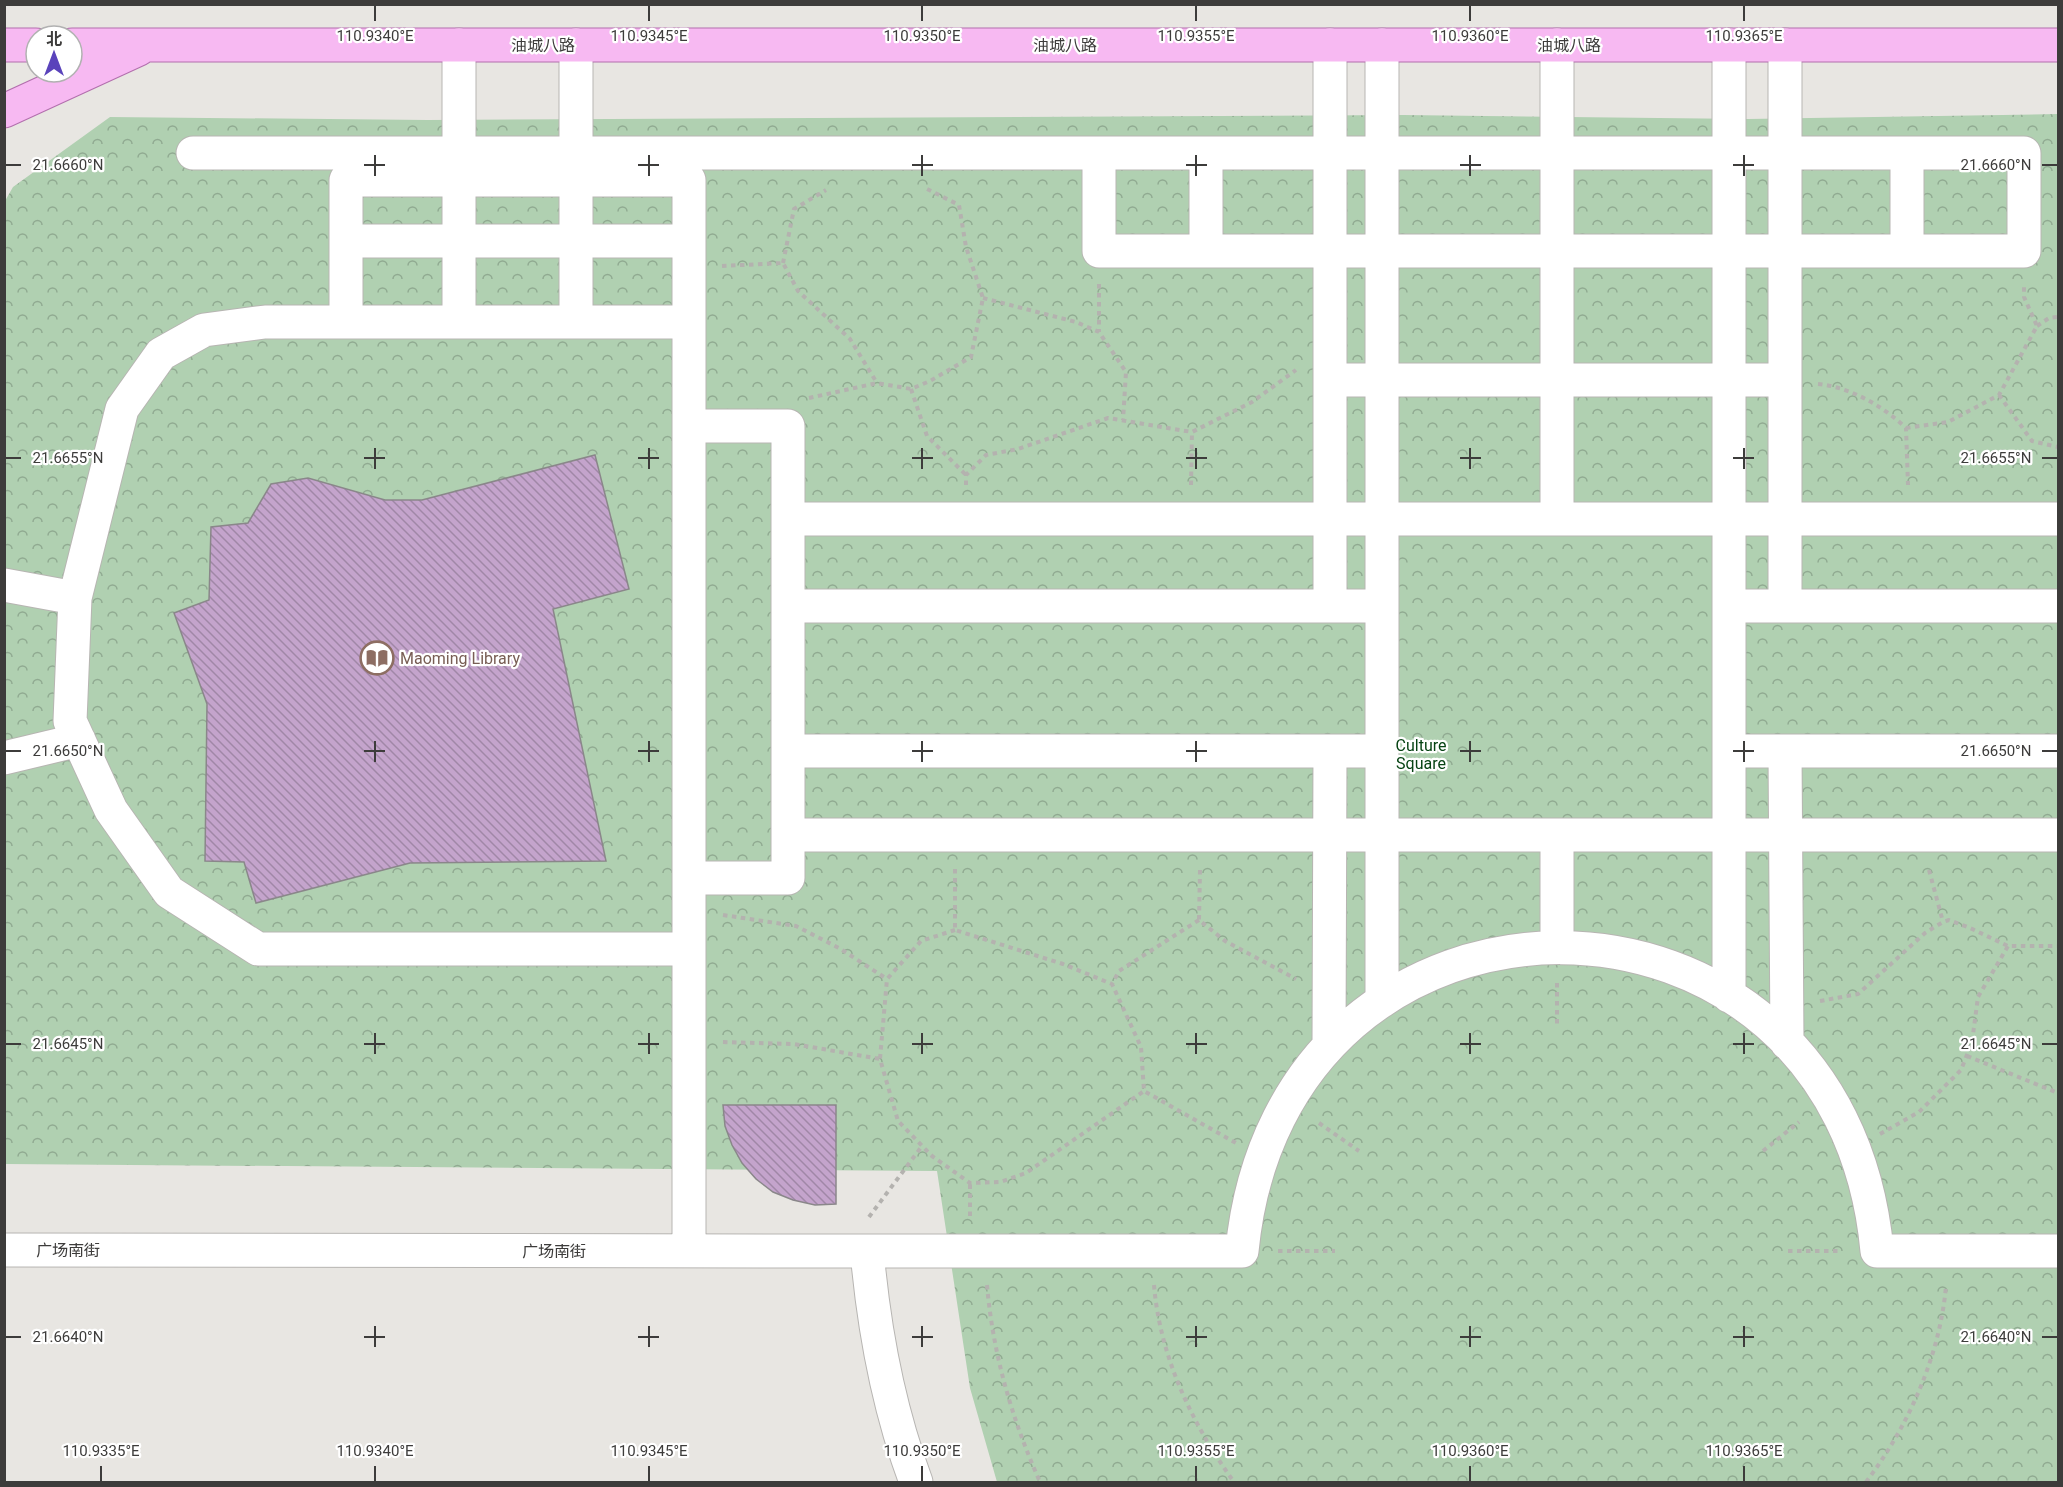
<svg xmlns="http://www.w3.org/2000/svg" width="2063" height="1487" font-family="Roboto,'Noto Sans SC',sans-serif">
<defs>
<pattern id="park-crowns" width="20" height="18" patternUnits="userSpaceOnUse" patternTransform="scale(1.5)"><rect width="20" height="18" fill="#b0d0b1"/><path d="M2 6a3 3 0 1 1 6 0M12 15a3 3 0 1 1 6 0" fill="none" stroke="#90aa91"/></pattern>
<pattern id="building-back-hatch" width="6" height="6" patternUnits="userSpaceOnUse" patternTransform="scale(1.5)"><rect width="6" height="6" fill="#c4a4cc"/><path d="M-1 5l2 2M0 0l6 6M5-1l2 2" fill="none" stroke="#a087a7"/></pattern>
</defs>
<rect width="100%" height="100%" fill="#e8e6e2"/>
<path fill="url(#park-crowns)" d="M2058,114V1482H997L970,1388L937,1171L5,1164V201L13,187L110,117L428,120L1403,115L1748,119Z"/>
<path fill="url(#building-back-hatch)" stroke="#8a878a" stroke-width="1.5" d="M595,455L629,589L553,609L606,861L410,863L256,903L244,862L205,861L207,704L174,613L209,600L211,527L248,523L271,484L308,478L385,500H422Z
M723,1105H836V1204L815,1205L793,1200L773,1192L756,1179L742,1163L732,1145L725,1126Z"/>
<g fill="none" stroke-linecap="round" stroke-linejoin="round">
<defs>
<path id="minor" d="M459,45V322
M576,45V322
M1330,45V606
M1382,45V1001
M1557,45V519
M1785,45V606
M193,153C803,153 1413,153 2024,153V251H1099V153
M1206,153V251
M1907,153V251
M346,241H689
M346,322V180H689V1251
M689,322H265L204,330L161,354L122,409L75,598L70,721L111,810L169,892L258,949H689
M1330,380H1785
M689,426H788V878H689
M788,519H2058
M4,585L75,598
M788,606H1382
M1729,606H2058
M788,751H1382
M1729,751H2058
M1785,751L1787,1043
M4,758L79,740
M788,835H2058
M1557,835V947
M1729,996V45
M1329,1046L1330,751
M4,1250L867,1251C874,1331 888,1407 916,1482
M867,1251H1242C1281,846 1840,847 1877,1251H2058"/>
<path id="major" d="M4,45H36
M72,45H2058
M4,111L139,49"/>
</defs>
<use href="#minor" stroke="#b7b5b2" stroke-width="35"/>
<use href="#major" stroke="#b26fad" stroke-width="35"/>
<path stroke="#b4b2af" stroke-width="4" stroke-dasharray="4.5 4.5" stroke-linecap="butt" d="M783,263L794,209L826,190
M722,266L783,263L798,291L850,339L877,383
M1099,284V332
M983,298L1076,322L1099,332L1126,372L1123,420
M2037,326L2049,318L2058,317
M1818,384C1850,387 1883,406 1906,428L1908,485
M911,389L927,436L966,475
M1999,395L2032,441L2058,447
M809,398L877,383L911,389L930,381L971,357L983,298L966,247L959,205L927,189
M1906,428L1948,422L1999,395L2037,326L2024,297V284
M966,485V475L986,455L1018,449L1108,418L1192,432L1252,402L1296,370
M1191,485L1192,432
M955,869V930L1063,964L1112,984
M1200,870L1199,920L1225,941L1296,979
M1929,870L1943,922
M723,915L796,926L839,948L887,979
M1199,920L1119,971L1112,984L1141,1047L1144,1091L1236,1143
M955,930L921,941L887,979L880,1059L898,1121L932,1156L970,1183L1000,1182L1026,1173L1144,1091
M1557,983V1028
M1820,1001L1858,994L1925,933L1943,922L1949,920L1970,928L2008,946H2058
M723,1042L794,1044L880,1059
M1967,1056L2058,1093
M1319,1123L1359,1151
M1880,1134L1919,1112L1961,1070L1972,1042L1978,997L2008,946
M1763,1151L1799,1122
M970,1216V1183
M869,1217L922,1146
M1278,1251H1335
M1788,1251H1841
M987,1285C993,1355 1012,1419 1040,1482
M1154,1285C1160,1357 1192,1424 1234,1482
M1866,1482C1908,1427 1940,1356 1946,1286"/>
<use href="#minor" stroke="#fff" stroke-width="33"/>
<use href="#major" stroke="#f7b9f2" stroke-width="33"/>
</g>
<path fill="none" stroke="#3d3c3b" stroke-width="2" d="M375,6V21M649,6V21M922,6V21M1196,6V21M1470,6V21M1744,6V21M375,155V176M649,155V176M922,155V176M1196,155V176M1470,155V176M1744,155V176M6,165H21M364,165H385M638,165H659M912,165H933M1186,165H1207M1460,165H1481M1733,165H1754M2042,165H2057M375,448V469M649,448V469M922,448V469M1196,448V469M1470,448V469M1744,448V469M6,458H21M364,458H385M638,458H659M912,458H933M1186,458H1207M1460,458H1481M1733,458H1754M2042,458H2057M375,741V762M649,741V762M922,741V762M1196,741V762M1470,741V762M1744,741V762M6,751H21M364,751H385M638,751H659M912,751H933M1186,751H1207M1460,751H1481M1733,751H1754M2042,751H2057M375,1033V1054M649,1033V1054M922,1033V1054M1196,1033V1054M1470,1033V1054M1744,1033V1054M6,1044H21M364,1044H385M638,1044H659M912,1044H933M1186,1044H1207M1460,1044H1481M1733,1044H1754M2042,1044H2057M375,1326V1347M649,1326V1347M922,1326V1347M1196,1326V1347M1470,1326V1347M1744,1326V1347M6,1337H21M364,1337H385M638,1337H659M912,1337H933M1186,1337H1207M1460,1337H1481M1733,1337H1754M2042,1337H2057M101,1466V1481M375,1466V1481M649,1466V1481M922,1466V1481M1196,1466V1481M1470,1466V1481M1744,1466V1481"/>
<defs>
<symbol id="library-ring" viewBox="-11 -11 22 22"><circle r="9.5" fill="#fff" stroke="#8d6e63" stroke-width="1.5"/><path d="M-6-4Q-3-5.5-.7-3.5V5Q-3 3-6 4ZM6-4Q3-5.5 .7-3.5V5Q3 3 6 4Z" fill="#8d6e63"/></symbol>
</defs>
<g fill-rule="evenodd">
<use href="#library-ring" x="358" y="639" width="38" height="38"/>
</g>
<g text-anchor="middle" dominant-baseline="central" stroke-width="4.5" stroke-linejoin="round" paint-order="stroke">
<g font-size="16" fill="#3d3c3b" stroke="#fff">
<text x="543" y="45">油城八路</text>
<text x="1065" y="45">油城八路</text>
<text x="1569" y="45">油城八路</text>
<text x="68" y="1250">广场南街</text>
<text x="554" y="1251">广场南街</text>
</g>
<g font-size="16" fill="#785e54" stroke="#fff" text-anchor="start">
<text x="400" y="658">Maoming Library</text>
</g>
<g font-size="16" fill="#064313" stroke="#fff">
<text x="1421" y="745">Culture<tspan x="1421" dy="18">Square</tspan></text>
</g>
</g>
<g font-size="15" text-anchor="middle" fill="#3d3c3b" stroke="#fff" stroke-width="4.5" stroke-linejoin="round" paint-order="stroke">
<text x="375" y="41">110.9340°E</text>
<text x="649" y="41">110.9345°E</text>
<text x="922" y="41">110.9350°E</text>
<text x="1196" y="41">110.9355°E</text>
<text x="1470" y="41">110.9360°E</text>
<text x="1744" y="41">110.9365°E</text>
<text x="68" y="170">21.6660°N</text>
<text x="1996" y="170">21.6660°N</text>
<text x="68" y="463">21.6655°N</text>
<text x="1996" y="463">21.6655°N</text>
<text x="68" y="756">21.6650°N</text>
<text x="1996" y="756">21.6650°N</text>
<text x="68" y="1049">21.6645°N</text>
<text x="1996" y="1049">21.6645°N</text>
<text x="68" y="1342">21.6640°N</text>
<text x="1996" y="1342">21.6640°N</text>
<text x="101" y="1456">110.9335°E</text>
<text x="375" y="1456">110.9340°E</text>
<text x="649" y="1456">110.9345°E</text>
<text x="922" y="1456">110.9350°E</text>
<text x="1196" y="1456">110.9355°E</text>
<text x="1470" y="1456">110.9360°E</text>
<text x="1744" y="1456">110.9365°E</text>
</g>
<rect width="2063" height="1487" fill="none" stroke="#3d3c3b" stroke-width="12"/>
<g transform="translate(54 54)"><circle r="28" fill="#ffffff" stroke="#b1b1b1" stroke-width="1.5"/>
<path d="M0-4.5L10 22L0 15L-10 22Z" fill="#5a43bb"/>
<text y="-9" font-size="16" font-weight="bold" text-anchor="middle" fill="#3d3c3b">北</text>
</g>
</svg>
